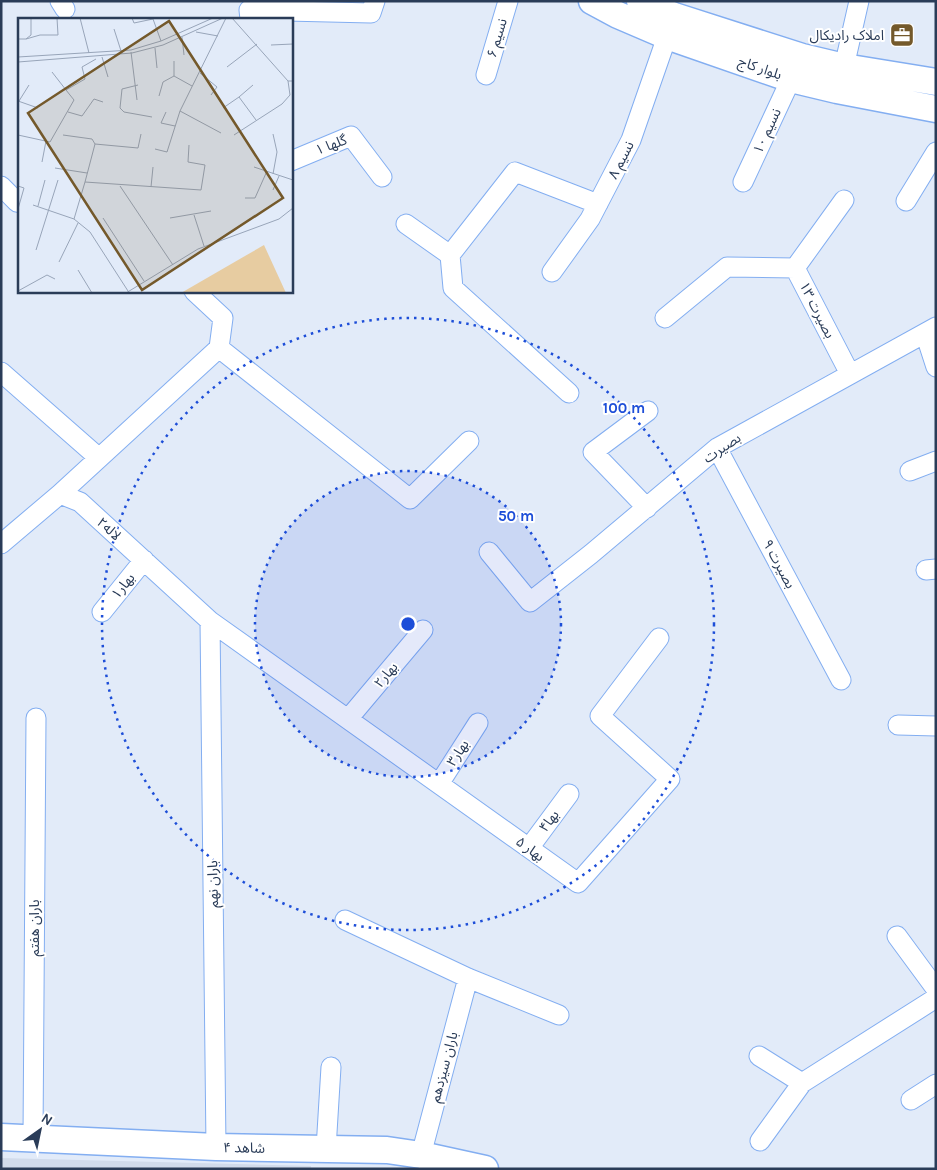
<svg xmlns="http://www.w3.org/2000/svg" width="937" height="1170" font-family="Karla,'Noto Sans Arabic',sans-serif">
<rect width="100%" height="100%" fill="#e2ebf9"/>
<path fill="#d1dbeb" d="M1,1158L311,1166V1169H1Z"/>
<g fill="none" stroke-linecap="round" stroke-linejoin="round">
<defs>
<path id="street" d="M60,1L65,9
M250,19L249,10L371,13L375,1
M844,67L859,1
M486,75L508,1
M291,161L351,136L382,177
M743,182L791,79
M1,186L17,202L19,201
M844,200L795,268L850,374
M906,201L936,152
M406,224L450,255
M552,272L590,219L631,140L671,25
M194,291L223,318L219,348
M665,318L727,267L795,268
M925,333L936,367
M1,372L99,458
M569,393L453,288L450,255L515,172L598,204
M717,448L841,680
M910,471L936,461
M60,494L219,348L410,499L469,441
M647,508L593,452L648,411
M1,544L60,494L80,502L210,621L578,883L670,779L600,716L659,638
M489,552L530,602L591,554L717,448L936,327
M926,570L936,569
M102,612L144,560
M210,621L216,1147
M348,719L423,630
M898,725L936,726
M439,784L478,723
M529,848L569,794
M345,920L468,978L559,1015
M897,936L936,989
M759,1056L802,1083L936,998
M911,1100L936,1084
M33,1137L36,718
M760,1141L802,1083
M326,1149L331,1067
M421,1155L468,978"/>
<path id="secondary" d="M592,1L618,15L667,36L791,79L837,90L936,109
M640,1L674,16L802,57L844,67L936,82
M1,1137L216,1147L387,1150L421,1155L485,1169"/>
</defs>
<use href="#street" stroke="#83aef1" stroke-width="21"/>
<use href="#secondary" stroke="#83aef1" stroke-width="29"/>
<use href="#street" stroke="#fff" stroke-width="19"/>
<use href="#secondary" stroke="#fff" stroke-width="26"/>
</g>
<circle cx="408" cy="624" r="153" fill="#1d4ed8" fill-opacity=".12"/>
<g fill="none" stroke="#1d4ed8" stroke-width="2.5" stroke-dasharray="2.5 5">
<circle cx="408" cy="624" r="153"/>
<circle cx="408" cy="624" r="306"/>
</g>
<defs>
<symbol id="office-square" viewBox="-11 -11 22 22"><rect x="-9" y="-9" width="18" height="18" rx="4" fill="#74592b" stroke="#fff"/><path d="M-6-3h4V-5.5h4V-3h4V5H-6ZM-1-4.5V-3h2v-1.5ZM-6 0V1H6V0Z" fill="#fff"/></symbol>
</defs>
<g fill-rule="evenodd">
<use href="#office-square" x="888" y="21" width="28" height="28"/>
</g>
<g text-anchor="middle" dominant-baseline="central" stroke-width="4" stroke-linejoin="round" paint-order="stroke">
<g font-size="14" fill="#2a3c58" stroke="#fff" text-anchor="end">
<text x="884" y="35">املاک رادیکال</text>
</g>
<g font-size="14" fill="#2a3c58" stroke="#fff">
<text transform="translate(497 38) rotate(-73)">نسیم ۶</text>
<text transform="translate(760 68) rotate(19)">بلوار کاج</text>
<text transform="translate(767 131) rotate(-65)">نسیم ۱۰</text>
<text transform="translate(331 145) rotate(-21)">گلها ۱</text>
<text transform="translate(621 160) rotate(-63)">نسیم ۸</text>
<text transform="translate(817 310) rotate(63)">بصیرت ۱۳</text>
<text transform="translate(722 448) rotate(-34)">بصیرت</text>
<text transform="translate(109 529) rotate(42)">لاله۲</text>
<text transform="translate(779 564) rotate(62)">بصیرت ۹</text>
<text transform="translate(123 586) rotate(-51)">بهار۱</text>
<text transform="translate(386 675) rotate(-50)">بهار۲</text>
<text transform="translate(458 753) rotate(-57)">بهار۳</text>
<text transform="translate(549 821) rotate(-53)">بها۴</text>
<text transform="translate(530 849) rotate(36)">بهار ۵</text>
<text transform="translate(213 884) rotate(-91)">باران نهم</text>
<text transform="translate(34 928) rotate(-90)">باران هفتم</text>
<text transform="translate(444 1067) rotate(-75)">باران سیزدهم</text>
<text transform="translate(244 1148) rotate(1)">شاهد ۴</text>
</g>
</g>
<g transform="translate(18 18)">
<rect width="275" height="275" fill="#e2ebf9"/>
<path d="M246,227L268,275H163Z" fill="#e7cca1"/>
<path fill="none" stroke="#98a5b9" stroke-width="1" d="M62,0L71,35M114,0L116,5L135,1L143,23M214,0L270,63H275M96,11L104,36M178,14L200,18M164,19L166,37M0,21H8L13,17V0M8,21L22,17H40L39,0M253,27L275,26M137,30L139,50M113,34L119,82M0,39L113,32L143,23L195,0M84,39L90,59M156,43V58L174,68M0,44L114,35L145,27L205,0M209,49L239,26M34,54L48,72M182,55L199,69L193,77M120,67L104,71L102,90L106,94L134,99M235,67L221,79L238,102M141,78L145,64L156,58M0,83L20,90M1,83L11,67M205,90L221,79M162,93L203,115M50,94L64,98L76,81L85,84M148,94L143,105L157,108M255,116L259,134L255,156M0,117L32,124L56,82L48,72L67,61L64,49L78,41M45,117L74,121L77,126M216,117L264,86L272,77L270,63M137,131L149,134L162,93L208,0M24,144L28,123M236,149L275,162M37,150L69,155M67,164L77,126L120,130L123,116M0,168L6,170L0,191M102,168L155,247M133,169L135,149M255,172L261,158M227,180H237L249,153M15,187L56,201L72,214L110,273M20,188L27,162M176,197L186,228M85,200L126,263M152,200L193,193M56,201L67,164L183,172L187,147L170,144L171,127M18,232L40,162M41,244L60,205M60,252L74,275M0,273L29,257L37,261M108,275L180,231L261,201L275,190"/>
<path fill="#74592b" fill-opacity="0.15" stroke="#74592b" stroke-width="2.5" d="M151,3L265,180L124,272L10,95Z"/>
<rect width="275" height="275" fill="none" stroke="#2a3c58" stroke-width="2.5"/>
</g>
<circle cx="408" cy="624" r="8" fill="#1d4ed8" stroke="#fff" stroke-width="2.5"/>
<g font-size="15" text-anchor="middle" font-weight="bold" fill="#1d4ed8" stroke="#fff" stroke-width="4" stroke-linejoin="round" paint-order="stroke">
<text x="624" y="413">100 m</text>
<text x="516" y="521">50 m</text>
</g>
<rect width="937" height="1170" fill="none" stroke="#2a3c58" stroke-width="5"/>
<g transform="translate(40 1130) rotate(33)" stroke="#ffffff" stroke-width="4" paint-order="stroke">
<path d="M0-4L9 19L0 12L-9 19Z" fill="#2a3c58"/>
<text y="-8" font-size="14" font-weight="bold" text-anchor="middle" fill="#2a3c58">N</text>
</g>
</svg>
